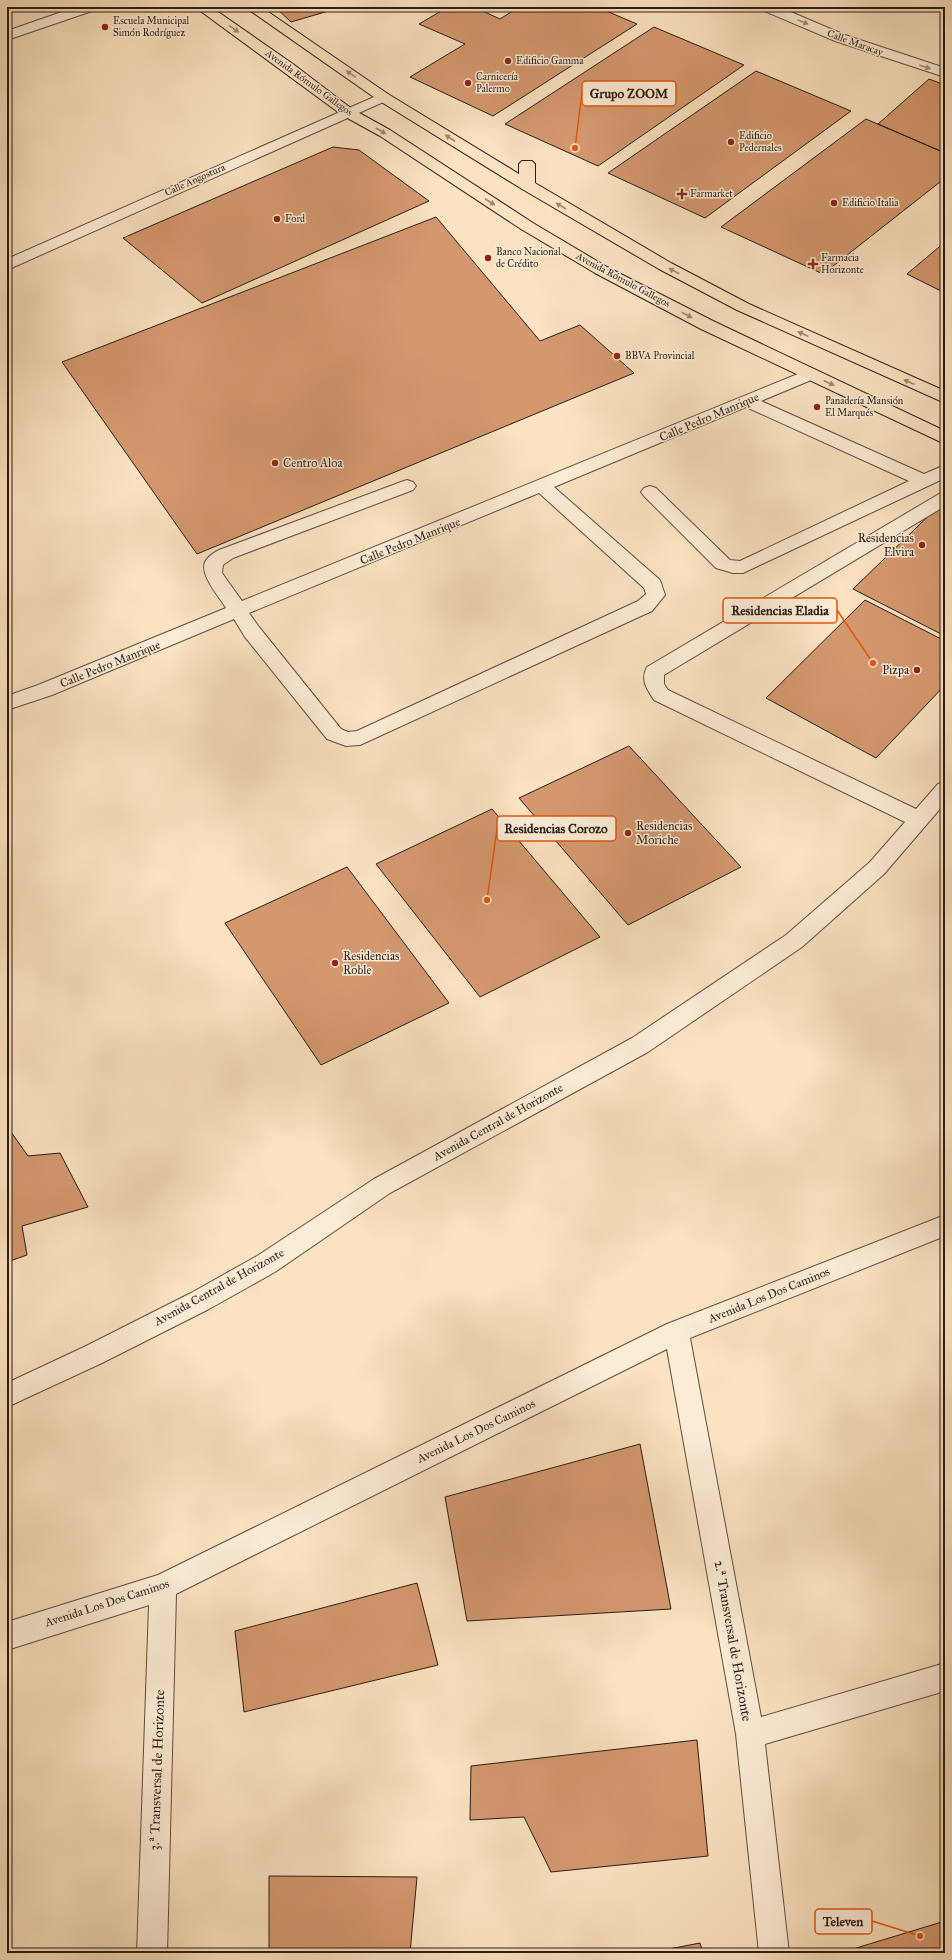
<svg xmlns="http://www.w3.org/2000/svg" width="952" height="1960" font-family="'IM FELL Great Primer',serif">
<rect width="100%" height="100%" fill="#fbe2c0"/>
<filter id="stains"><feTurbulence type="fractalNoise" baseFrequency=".005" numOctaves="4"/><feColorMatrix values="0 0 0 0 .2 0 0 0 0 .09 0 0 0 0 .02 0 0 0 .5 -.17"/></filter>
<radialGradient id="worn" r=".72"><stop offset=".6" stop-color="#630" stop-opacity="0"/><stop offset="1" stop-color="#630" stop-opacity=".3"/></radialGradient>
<path fill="#d4986f" stroke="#2b1c14" d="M275,7H342L291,22Z
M448,7H474L500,19L519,7H597L637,24L493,116L410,77L465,44L419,24Z
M654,27L744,65L598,166L505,124Z
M756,71L851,111L705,218L608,173Z
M929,79L945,85V153L878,124Z
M866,119L945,153V178L823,274L721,227Z
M333,147L359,150L429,201L202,303L123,238Z
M436,217L540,341L580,325L634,373L197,554L62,362Z
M945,242V293L907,274Z
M945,500V636L853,589Z
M865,600L945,641V685L876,758L766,698Z
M629,746L741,867L628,925L519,798Z
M492,809L600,937L480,997L376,864Z
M347,867L449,1003L321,1065L225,923Z
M11,1132L28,1156L60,1153L88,1207L22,1226L27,1255L7,1262V1133Z
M640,1444L671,1609L467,1621L445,1497Z
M417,1583L438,1665L244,1712L235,1631Z
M697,1740L708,1856L551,1872L524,1817L470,1820L471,1766Z
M269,1876L417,1877L410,1953H269Z
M945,1921V1953H843V1952Z
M700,1943L703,1953H648Z"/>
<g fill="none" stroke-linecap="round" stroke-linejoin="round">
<defs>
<path id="minor" d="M76,7H97L95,10L7,40V31Z
M760,7H779L845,35L945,68V77L835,41L762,10Z
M383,93L388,94L390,97L388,100L7,270V259Z
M810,369L816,370L819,374L816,378L761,401L924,474L945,465V478L743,573H733L716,568L644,496L641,492L644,488L650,486L656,488L730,560L740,561L909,481L746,407L554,487L660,580L665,595L652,611L360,745L346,746L327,739L245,637L234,619L52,695L7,710V696L38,685L226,608C219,596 196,571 207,559C210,555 215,552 219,550L401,482L407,480L413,482L416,486L413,490L233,558L223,565L222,573L242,601ZM539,493L644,588L646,594L638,601L357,731L348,732L341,729L259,627L249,613Z
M945,492V506L664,675V684L668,690L916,809L938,784L945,781V803L884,874L802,947L648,1052L390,1193L275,1272L209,1309L102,1363L7,1407V1383L84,1347L191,1293L257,1256L374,1179L632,1038L786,935L870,862L905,822L654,700C647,689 640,680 647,667L939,494Z
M945,1215V1236L690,1338L761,1717L945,1663V1691L765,1744L789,1953H759L736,1734L667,1349L176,1594L167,1953H137L149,1605L7,1650V1622L158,1575L667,1324Z"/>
<path id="major" d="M195,7H211L293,64L352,109L390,130L533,223L607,267L713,321L945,431V444L701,329L595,273L521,229L380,136L342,115Z
M245,7H261L388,94L519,174V164L522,161H532L535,164V183L671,263L749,304L945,391V403L737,310L659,269L522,189L378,100Z"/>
</defs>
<use href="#minor" stroke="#5f4e3f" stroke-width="2"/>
<use href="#major" stroke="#2b1c14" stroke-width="2"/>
<use href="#minor" fill="#fcecd6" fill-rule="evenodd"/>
<use href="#major" fill="#fbe2c0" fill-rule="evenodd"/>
</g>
<defs><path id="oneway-solid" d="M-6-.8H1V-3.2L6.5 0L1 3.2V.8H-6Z"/></defs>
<g fill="#9e8e7f">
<use href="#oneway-solid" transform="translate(803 22) rotate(23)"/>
<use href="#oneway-solid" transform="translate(925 67) rotate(19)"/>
</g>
<g fill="#9d8973">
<use href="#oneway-solid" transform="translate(234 29) rotate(35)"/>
<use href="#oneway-solid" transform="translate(351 74) rotate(-145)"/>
<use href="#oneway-solid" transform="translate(381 131) rotate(30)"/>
<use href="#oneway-solid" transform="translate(450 138) rotate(-147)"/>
<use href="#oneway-solid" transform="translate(490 202) rotate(33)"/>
<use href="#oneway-solid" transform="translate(561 206) rotate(-150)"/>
<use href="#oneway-solid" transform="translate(674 271) rotate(-153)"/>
<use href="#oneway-solid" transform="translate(687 315) rotate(27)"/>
<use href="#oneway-solid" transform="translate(803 334) rotate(-156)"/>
<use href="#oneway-solid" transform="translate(909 382) rotate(-156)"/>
<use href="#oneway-solid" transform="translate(829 383) rotate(25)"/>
</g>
<g fill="#8f2418" stroke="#fcecd6" stroke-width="1.5">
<circle cx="105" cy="27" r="4"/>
<circle cx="508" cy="61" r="4"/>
<circle cx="468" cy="83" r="4"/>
<circle cx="731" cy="142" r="4"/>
<path d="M680 188h4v4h4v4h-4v4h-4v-4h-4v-4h4z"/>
<circle cx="834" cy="203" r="4"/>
<circle cx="277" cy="219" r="4"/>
<circle cx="488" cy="258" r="4"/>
<path d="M811 258h4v4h4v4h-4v4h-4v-4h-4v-4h4z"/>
<circle cx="617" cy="356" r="4"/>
<circle cx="817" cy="407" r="4"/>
<circle cx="275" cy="463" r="4"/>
<circle cx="922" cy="545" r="4"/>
<circle cx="917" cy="670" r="4"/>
<circle cx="628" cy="833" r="4"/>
<circle cx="335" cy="963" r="4"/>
</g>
<g text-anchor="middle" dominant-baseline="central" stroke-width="3" stroke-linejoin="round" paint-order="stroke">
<g font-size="10" fill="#2b1c14" stroke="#fcecd6" text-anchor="start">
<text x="113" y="21">Escuela Municipal<tspan x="113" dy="12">Simón Rodríguez</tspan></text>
<text x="516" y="61">Edificio Gamma</text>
<text x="476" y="77">Carnicería<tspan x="476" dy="12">Palermo</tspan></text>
<text x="739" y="136">Edificio<tspan x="739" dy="12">Pedernales</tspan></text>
<text x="690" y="194">Farmarket</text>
<text x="842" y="203">Edificio Italia</text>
<text x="285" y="219">Ford</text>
<text x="496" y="252">Banco Nacional<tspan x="496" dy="12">de Crédito</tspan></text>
<text x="821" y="258">Farmacia<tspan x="821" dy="12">Horizonte</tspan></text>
<text x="625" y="356">BBVA Provincial</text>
<text x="825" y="401">Panadería Mansión<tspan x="825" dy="12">El Marqués</tspan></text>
</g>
<g font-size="10" fill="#2b1c14" stroke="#fcecd6">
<text transform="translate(855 43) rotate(20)">Calle Maracay</text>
<text transform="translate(309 83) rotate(36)">Avenida Rómulo Gallegos</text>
<text transform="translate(195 180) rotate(-24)">Calle Angostura</text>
<text transform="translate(623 280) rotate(28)">Avenida Rómulo Gallegos</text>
</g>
<g font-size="12" fill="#2b1c14" stroke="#fcecd6">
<text transform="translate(709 417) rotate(-23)">Calle Pedro Manrique</text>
<text transform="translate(410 541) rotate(-22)">Calle Pedro Manrique</text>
<text transform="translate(110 664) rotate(-22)">Calle Pedro Manrique</text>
<text transform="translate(498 1122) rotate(-29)">Avenida Central de Horizonte</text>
<text transform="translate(219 1287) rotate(-29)">Avenida Central de Horizonte</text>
<text transform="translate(769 1295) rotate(-22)">Avenida Los Dos Caminos</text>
<text transform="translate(476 1431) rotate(-26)">Avenida Los Dos Caminos</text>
<text transform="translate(107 1603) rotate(-18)">Avenida Los Dos Caminos</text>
</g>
<g font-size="12" fill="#2b1c14" stroke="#fcecd6" text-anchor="start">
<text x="283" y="463">Centro Aloa</text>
<text x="914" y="538" text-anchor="end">Residencias<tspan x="914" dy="14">Elvira</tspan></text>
<text x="909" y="670" text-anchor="end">Pizpa</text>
<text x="636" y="826">Residencias<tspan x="636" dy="14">Moriche</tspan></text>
<text x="343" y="956">Residencias<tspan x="343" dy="14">Roble</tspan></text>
</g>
<g font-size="14" fill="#2b1c14" stroke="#fcecd6">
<text transform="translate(733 1641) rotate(80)">2.ª Transversal de Horizonte</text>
<text transform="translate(157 1770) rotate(-88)">3.ª Transversal de Horizonte</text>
</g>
</g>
<path fill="none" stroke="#df560c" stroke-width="1.5" d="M575 148L582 93M873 663L837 610M487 900L497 829M920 1936L872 1921"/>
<g fill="#df560c" stroke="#fcecd6" stroke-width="1.5">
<circle cx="575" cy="148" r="4"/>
<circle cx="873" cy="663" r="4"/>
<circle cx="487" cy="900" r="4"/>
<circle cx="920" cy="1936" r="4"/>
</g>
<g fill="#fcecd6" stroke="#df560c" stroke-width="1.5">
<rect x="582" y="81" width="94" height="25" rx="4"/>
<rect x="723" y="598" width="114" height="25" rx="4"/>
<rect x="497" y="816" width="119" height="25" rx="4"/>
<rect x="815" y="1909" width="57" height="25" rx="4"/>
</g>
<g font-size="13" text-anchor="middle" font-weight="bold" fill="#2b1c14">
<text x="629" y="98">Grupo ZOOM</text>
<text x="780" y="615">Residencias Eladia</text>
<text x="556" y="833">Residencias Corozo</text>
<text x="843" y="1926">Televen</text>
</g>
<rect width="952" height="1960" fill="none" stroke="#fbe2c0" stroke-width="24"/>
<rect x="8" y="8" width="936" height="1944" fill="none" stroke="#2b1c14" stroke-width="2"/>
<rect x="12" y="12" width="928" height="1936" fill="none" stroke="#2b1c14"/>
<rect width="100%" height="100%" filter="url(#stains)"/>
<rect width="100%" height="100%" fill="url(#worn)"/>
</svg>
